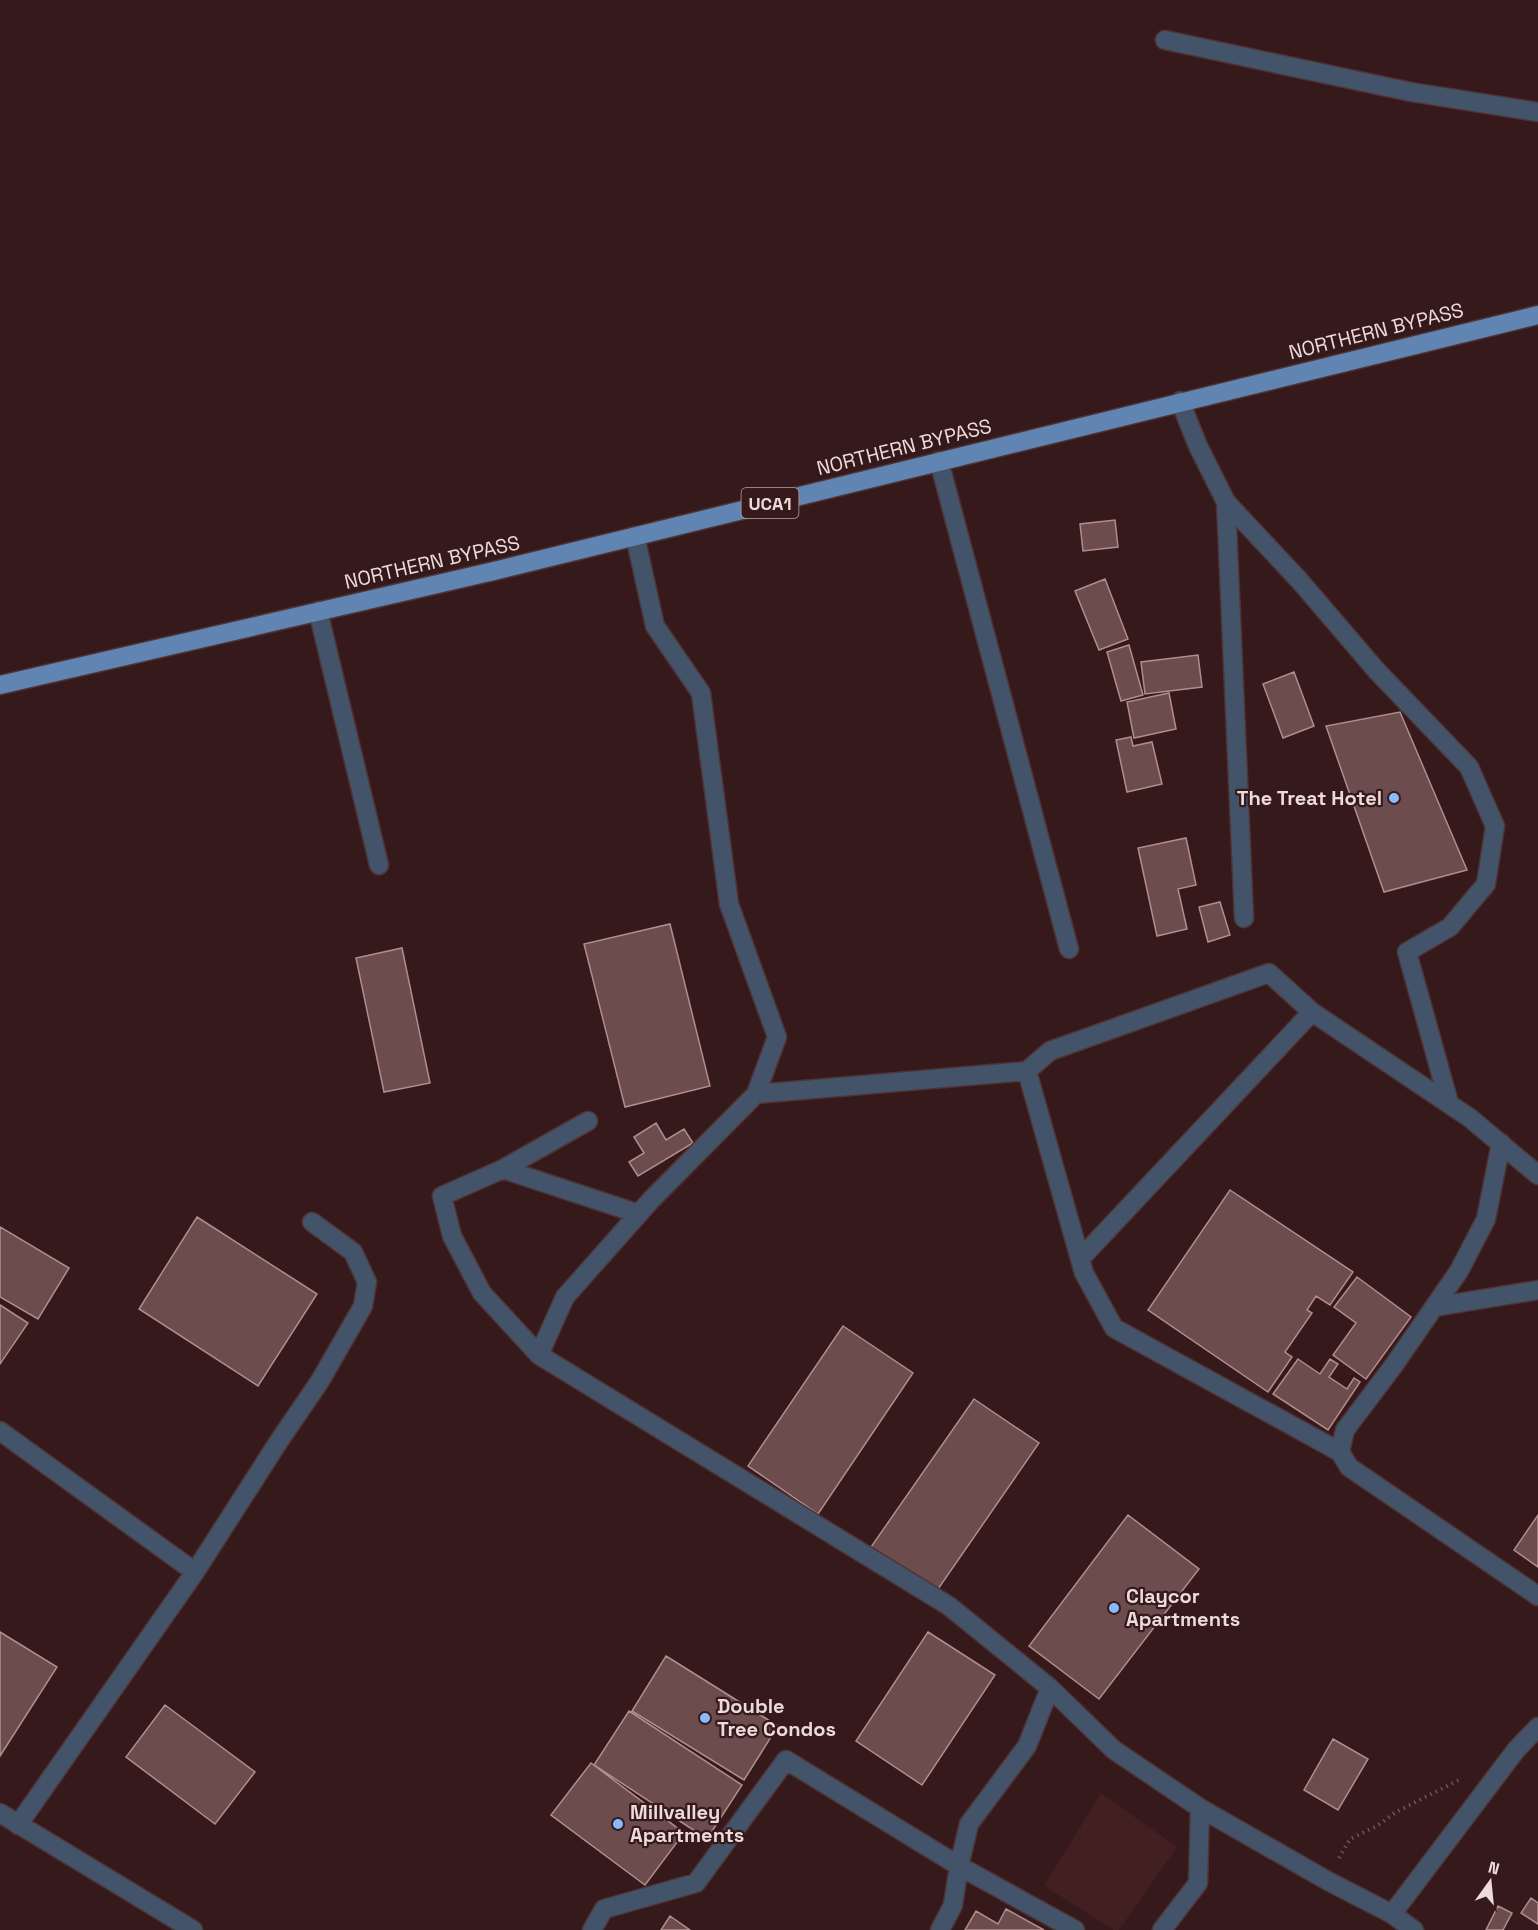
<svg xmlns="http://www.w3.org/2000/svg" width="1538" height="1930" font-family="'Space Grotesk',sans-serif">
<rect width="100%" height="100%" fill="#35191b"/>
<path fill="#421f21" d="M1101,1793L1177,1847L1119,1930H1114L1044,1886Z"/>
<path fill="#6c4c4c" stroke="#b28d8e" stroke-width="1.5" d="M1115,520L1118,547L1083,551L1080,524Z
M1105,579L1128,639L1099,650L1075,591Z
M1129,645L1143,695L1121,701L1107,652Z
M1198,655L1202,687L1145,694L1141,662Z
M1294,672L1314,726L1283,738L1263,684Z
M1169,693L1176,729L1134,738L1127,702Z
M1400,712L1467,870L1384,892L1326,726Z
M1131,737L1133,746L1152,742L1162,784L1127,792L1116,740Z
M1186,838L1196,885L1178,889L1187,929L1157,936L1138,848Z
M1220,902L1230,935L1208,942L1199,907Z
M670,924L710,1086L625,1107L584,944Z
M402,948L430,1083L384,1092L356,958Z
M656,1123L666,1140L684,1129L693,1143L638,1176L629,1162L644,1153L634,1137Z
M1230,1190L1353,1272L1330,1305L1316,1296L1307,1310L1312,1313L1285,1352L1292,1357L1268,1392L1148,1310Z
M197,1217L317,1294L258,1386L139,1309Z
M0,1227L69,1268L38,1319L0,1297Z
M1357,1277L1411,1317L1366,1379L1333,1355L1356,1323L1334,1307Z
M0,1305L28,1323L0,1364Z
M843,1326L913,1373L818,1514L748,1466Z
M1298,1359L1320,1374L1330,1359L1338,1364L1329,1377L1347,1389L1354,1378L1360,1382L1328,1430L1273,1394Z
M974,1399L1039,1443L936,1592L871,1547Z
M1128,1515L1199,1569L1099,1699L1029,1646Z
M1538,1515V1567L1514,1550Z
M0,1632L57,1667L0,1756Z
M928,1632L995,1675L922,1785L856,1741Z
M666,1656L778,1726L744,1780L632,1711Z
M165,1705L255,1772L215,1824L126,1757Z
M629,1711L742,1785L707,1839L594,1765Z
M1333,1739L1368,1759L1338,1810L1304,1790Z
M591,1763L684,1833L645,1885L551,1815Z
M1531,1898L1538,1903V1924L1521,1913Z
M1498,1906L1512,1913L1503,1930H1486Z
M1006,1909L1044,1930H965L976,1911L998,1924Z
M670,1916L690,1930H661Z"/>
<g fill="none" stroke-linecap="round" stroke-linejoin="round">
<defs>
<path id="minor" d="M1165,40L1411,92L1538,112
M1180,401L1198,446L1226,502L1299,580L1376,670L1469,767L1495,826L1486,884L1450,927L1407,952L1449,1103
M939,461L1069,949
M1226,502L1244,918
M635,536L655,626L701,693L729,904L777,1037L756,1094L651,1200L565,1297L539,1355L949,1606L1050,1688L1114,1750L1200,1808L1328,1881L1392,1914L1414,1930
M318,611L379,865
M1027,1071L1084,1273L1114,1328L1340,1452
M756,1094L1027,1071L1050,1051L1269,973L1312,1012L1470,1118L1538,1175
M1501,1143L1486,1219L1459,1271L1394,1365L1345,1430L1340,1452L1349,1467L1538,1596
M503,1169L639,1214
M1080,1259L1312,1012
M1434,1307L1538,1290
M539,1355L482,1293L452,1236L442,1196L503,1169L588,1121
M0,1431L195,1572
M0,1813L193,1930
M18,1825L195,1572L279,1441L320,1381L363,1306L367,1282L353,1252L312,1222
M1392,1914L1516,1750L1538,1727
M592,1930L604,1909L696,1883L786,1760L959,1866L1075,1930
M940,1930L953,1905L959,1866L969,1824L1027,1746L1050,1688
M1162,1930L1198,1883L1200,1808"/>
<path id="major" d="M0,685L494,571L1538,315"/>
</defs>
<use href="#minor" stroke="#4f3436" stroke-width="21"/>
<use href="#major" stroke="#4f3436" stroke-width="21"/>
<path stroke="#6d5456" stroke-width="4" stroke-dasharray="1.5 4.5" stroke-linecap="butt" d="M1339,1858L1350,1839L1377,1826L1396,1812L1459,1780"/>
<use href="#minor" stroke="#43546a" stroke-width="18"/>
<use href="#major" stroke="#6185b2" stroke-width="18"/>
</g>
<g fill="#87bbfb" stroke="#35191b" stroke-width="2">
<circle cx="1394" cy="798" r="6"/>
<circle cx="1114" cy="1608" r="6"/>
<circle cx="705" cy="1718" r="6"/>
<circle cx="618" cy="1824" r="6"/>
</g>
<g text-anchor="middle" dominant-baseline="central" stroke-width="4.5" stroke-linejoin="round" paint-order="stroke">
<rect fill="#35191b" stroke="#b6a0a1" stroke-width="1.5" x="741.5" y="488" width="57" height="30" rx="4.5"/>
<g font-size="18" font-weight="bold" fill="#eddada">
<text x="770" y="503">UCA1</text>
</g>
<g font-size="20" fill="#eddada" stroke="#35191b">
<text transform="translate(1376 331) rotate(-14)">NORTHERN BYPASS</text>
<text transform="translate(904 447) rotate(-14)">NORTHERN BYPASS</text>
<text transform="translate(432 562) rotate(-13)">NORTHERN BYPASS</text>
</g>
<g font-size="20" font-weight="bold" fill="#eddada" stroke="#35191b" text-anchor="start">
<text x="1382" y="798" text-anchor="end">The Treat Hotel</text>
<text x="1126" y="1596">Claycor<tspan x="1126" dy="23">Apartments</tspan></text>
<text x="717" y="1706">Double<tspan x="717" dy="23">Tree Condos</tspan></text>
<text x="630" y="1812">Millvalley<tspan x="630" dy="23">Apartments</tspan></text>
</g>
</g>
<g transform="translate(1490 1882) rotate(15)" stroke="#35191b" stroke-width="4.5" paint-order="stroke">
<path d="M0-4.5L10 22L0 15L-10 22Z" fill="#eddada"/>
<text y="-9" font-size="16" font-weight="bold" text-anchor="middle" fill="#eddada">N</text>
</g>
</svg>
